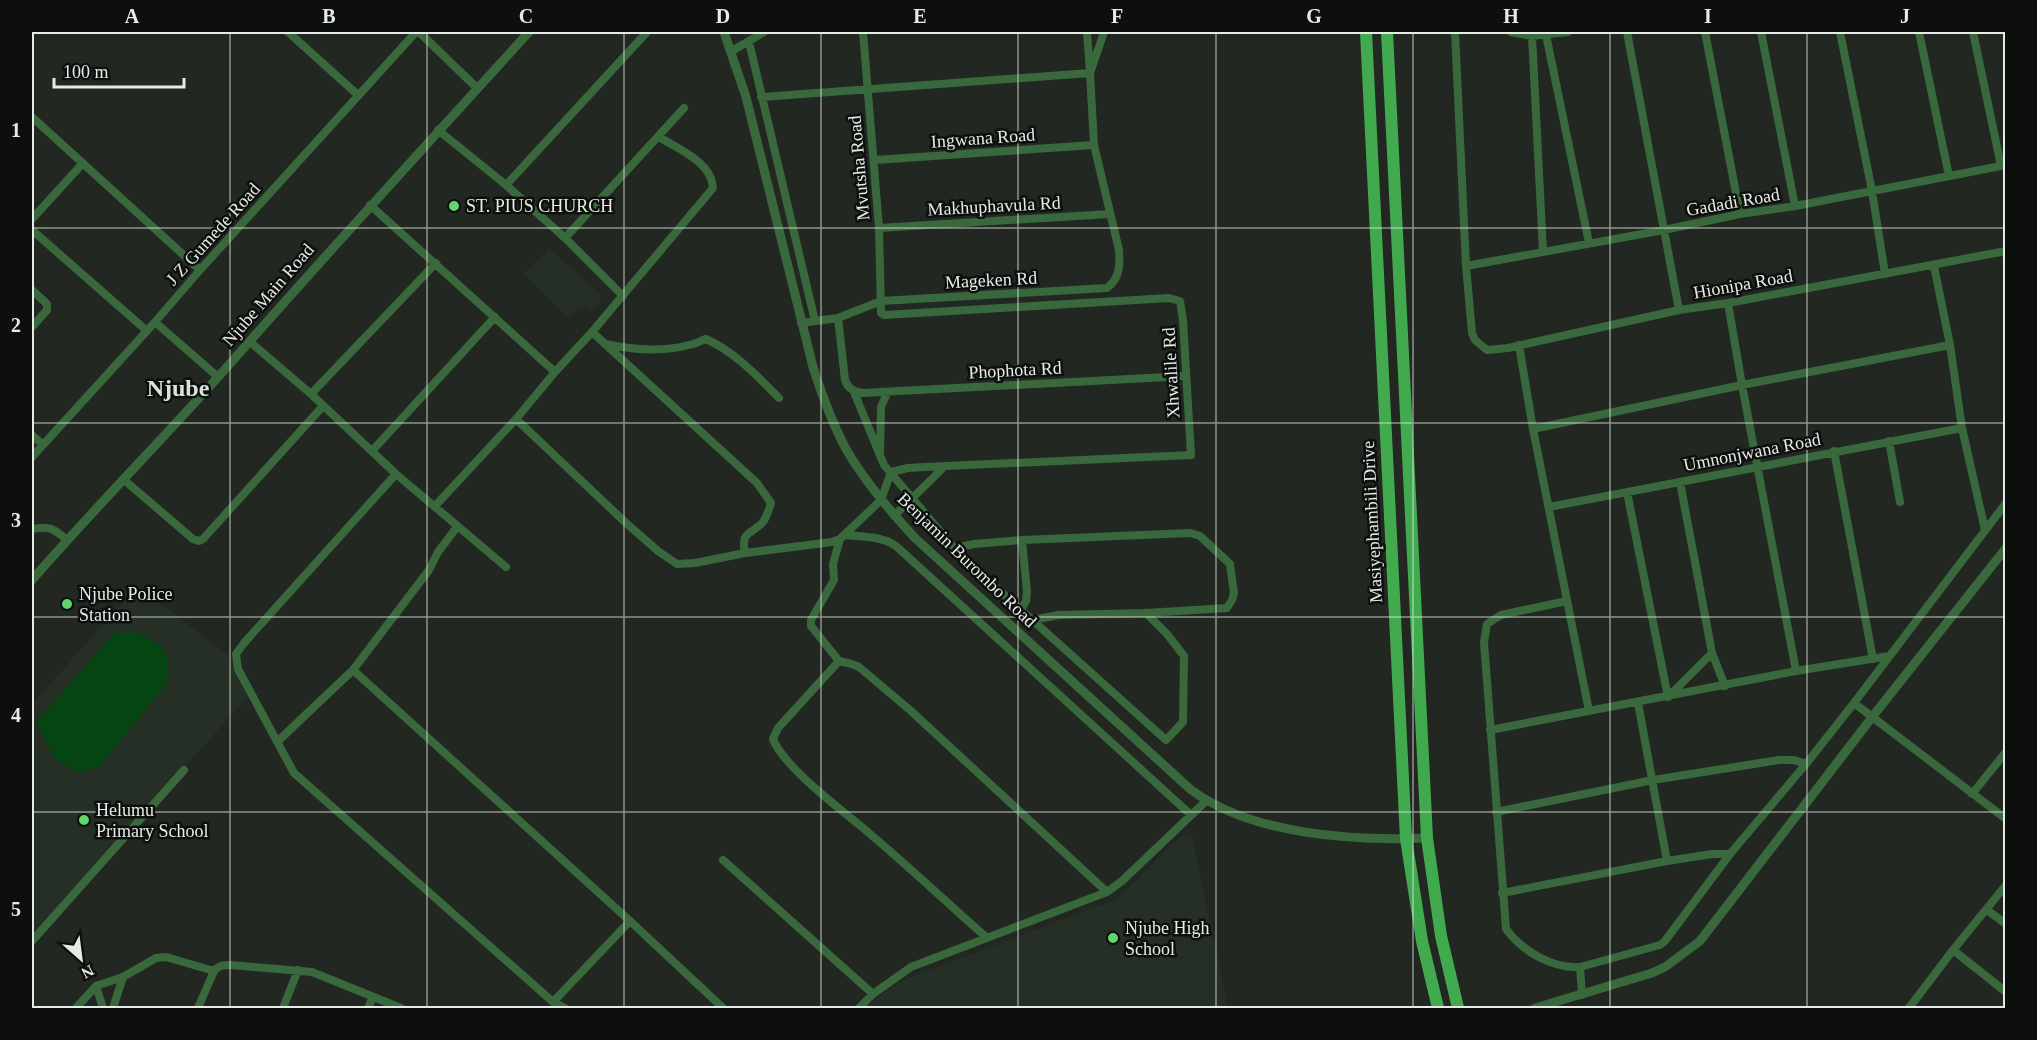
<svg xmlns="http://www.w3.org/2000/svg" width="2037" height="1040" font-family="'Times New Roman',serif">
<rect width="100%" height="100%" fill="#222722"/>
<path fill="#252f25" d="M549,248L603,296L592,312L579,306L569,319L524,274Z
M138,586L234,660L249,696L32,935V704Z
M1184,833L1192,836L1228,1008H867L879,996L908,978L1117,899Z"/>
<path fill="#054512" d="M136,632C165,646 173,652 166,685L98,768L77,772L55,759L36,722L115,633Z"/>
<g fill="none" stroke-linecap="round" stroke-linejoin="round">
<path stroke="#3a683d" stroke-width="8" d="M288,32L358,95
M419,32L477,88
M863,32L879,228L881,313L884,315L1169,298L1180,301L1183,320L1191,455L925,467L908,468L891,472
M1455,32L1466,266L1472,333L1475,340L1487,350L1508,348L1679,310L1728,303L2006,251
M1511,32L1532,36L1568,32
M1627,32L1679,310
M1705,32L1740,214
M1761,32L1795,206
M1840,32L1872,191L1885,274
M1919,32L1949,176
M1973,32L2001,166
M1546,35L1589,243
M1532,36L1543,251
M749,42L815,321
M732,51L764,32
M761,97L1090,73L1087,32
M32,117L200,270
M438,130L506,185L565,238L623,296
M875,160L1094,145
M506,185L647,32
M370,205L555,372
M32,219L83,163
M879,228L1110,214
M32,230L147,331
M565,238L684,108
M1466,266L1664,230L1740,214L1795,206L2006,165
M1934,266L1950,345L1962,428L1985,530
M32,290L47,304V310L32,327
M1728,303L1742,385L1796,671
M838,318L845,380C848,388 852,391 862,393L1186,376
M155,322L218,377
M801,323L838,318L881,301L1107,288C1120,278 1120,266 1119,250L1094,145L1090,73L1104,32
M592,332L757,483L771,503C769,509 767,517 763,522C752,535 740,530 745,553
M249,341L311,394L396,474L506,567
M605,344C633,350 665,352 693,344C698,343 701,340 706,339C735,352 757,376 779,398
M1519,345L1533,429L1589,711
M854,392L884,465L961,556L1166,740L1183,722L1184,656L1167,634L1146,613
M311,394L436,263
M516,419L626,523L658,551L677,564L695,563L745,553L832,542L840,539L881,500L891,472
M1533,429L1742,385L1950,345
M32,435L43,445
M1889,441L1900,502
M372,451L495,317
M1834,451L1873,659
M880,453L881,407L887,393
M32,457L155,322L200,270L416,32
M396,474L244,643L236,654L238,669L294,773L553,1002L565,1008
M123,479L193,539L199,541L203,539L323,406
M1680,482L1712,653L1725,686
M1627,492L1668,697
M435,506L516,419L555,372L592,332L713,188C712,162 678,149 659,137
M1549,507L1962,428
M894,516L944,467
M32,529C50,526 53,528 67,540
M846,535C863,537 882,536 896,546L1191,815
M840,539L833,564L834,580L811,620V626L839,661L852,664L859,667L911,711L1107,892
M955,548L974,544L1022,540L1190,533L1200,536L1230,564L1234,593L1232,600L1227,608L1146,613L1059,615L1032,620
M1567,601L1501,615L1487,624L1484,642L1506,929C1522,951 1553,969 1580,967L1582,995
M1021,610L1026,601L1027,592L1022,540
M839,661L778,728L773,739C783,766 839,808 863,828C905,863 945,901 986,937
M353,670L630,921L723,1008
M1669,696L1712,653
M1638,703L1667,861
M1854,703L2006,819
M1490,730L1796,671L1889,656
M277,742L353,670L429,570L438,552L457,527
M1972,794L2006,752
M1496,812L1653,780L1779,760H1794L1806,764
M723,860L873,994
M1502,893L1667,861L1712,854H1730
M1987,910L2006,924
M32,941L184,770
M1953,950L2006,992
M1580,967L1660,945L1665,941L1730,854L1806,764L1854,703L2006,503
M96,986L103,1008
M553,1002L630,921
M76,1008L96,986L123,977L156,958L166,957L214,971C219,965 224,965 231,965L312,972L401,1008
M113,1008L123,977
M198,1008L214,971
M283,1008L298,970
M368,1008L373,997
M859,1008L873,994L911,967L1107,892L1122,881L1206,801
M1909,1008L1953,950L2006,885"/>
<path stroke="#3a683d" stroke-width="9" d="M724,32L746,97L813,367C822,395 832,423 846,449C865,482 889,510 915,538L1190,789C1251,835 1353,841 1427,838
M32,580C92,511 157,445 219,376C321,260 425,146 529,32
M1535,1008L1652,973L1665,967L1700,941L1873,716L2006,548"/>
<path stroke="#42aa4e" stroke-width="12" d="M1366,32L1406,839L1422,941L1438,1008
M1387,32L1427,838L1441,936L1458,1008"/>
</g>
<path fill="none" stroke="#e7ebe7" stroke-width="1.5" stroke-opacity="0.55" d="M230,32V1008M427,32V1008M624,32V1008M821,32V1008M1018,32V1008M1216,32V1008M1413,32V1008M1610,32V1008M1807,32V1008M32,228H2006M32,423H2006M32,617H2006M32,812H2006"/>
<g fill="#5fd56b" stroke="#0d0f0d" stroke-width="2">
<circle cx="454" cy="206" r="6"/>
<circle cx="67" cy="604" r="6"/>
<circle cx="84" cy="820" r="6"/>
<circle cx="1113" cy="938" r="6"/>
</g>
<g text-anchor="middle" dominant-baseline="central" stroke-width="5" stroke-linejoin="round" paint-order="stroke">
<g font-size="18" fill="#e7ebe7" stroke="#0d0f0d">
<text transform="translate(983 138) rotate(-4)">Ingwana Road</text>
<text transform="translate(859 168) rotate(-95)">Mvutsha Road</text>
<text transform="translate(1733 202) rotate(-10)">Gadadi Road</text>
<text transform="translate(994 206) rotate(-3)">Makhuphavula Rd</text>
<text transform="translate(213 234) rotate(-48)">J Z Gumede Road</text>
<text transform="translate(991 280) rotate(-3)">Mageken Rd</text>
<text transform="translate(1743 284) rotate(-10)">Hionipa Road</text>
<text transform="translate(268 295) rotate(-49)">Njube Main Road</text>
<text transform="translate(1015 370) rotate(-3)">Phophota Rd</text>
<text transform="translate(1171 373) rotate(-93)">Xhwalile Rd</text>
<text transform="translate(1752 452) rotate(-11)">Umnonjwana Road</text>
<text transform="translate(1372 522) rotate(-93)">Masiyephambili Drive</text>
<text transform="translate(967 560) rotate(44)">Benjamin Burombo Road</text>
</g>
<g font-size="18" fill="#e7ebe7" stroke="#0d0f0d" text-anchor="start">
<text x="466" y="206">ST. PIUS CHURCH</text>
<text x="79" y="594">Njube Police<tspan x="79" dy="21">Station</tspan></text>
<text x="96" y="810">Helumu<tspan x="96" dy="21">Primary School</tspan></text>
<text x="1125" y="928">Njube High<tspan x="1125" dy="21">School</tspan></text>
</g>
<g font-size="24" font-weight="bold" fill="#dbe2db" stroke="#0d0f0d">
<text x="178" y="388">Njube</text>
</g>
</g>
<rect width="2037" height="1040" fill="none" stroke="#0d0f0d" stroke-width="66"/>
<g transform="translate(81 959) rotate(152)" stroke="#0d0f0d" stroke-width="4.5" paint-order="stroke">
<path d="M0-4.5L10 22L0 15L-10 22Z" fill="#e7ebe7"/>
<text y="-9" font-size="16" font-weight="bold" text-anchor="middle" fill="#e7ebe7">N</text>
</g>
<path d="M54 78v9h130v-9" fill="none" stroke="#e7ebe7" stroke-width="3"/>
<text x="63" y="78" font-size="18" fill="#e7ebe7" stroke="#0d0f0d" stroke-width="4.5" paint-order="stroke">100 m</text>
<rect x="33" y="33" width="1971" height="974" fill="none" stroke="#e7ebe7" stroke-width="2"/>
<g font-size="20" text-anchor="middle" font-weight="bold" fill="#e7ebe7">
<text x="132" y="23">A</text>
<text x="329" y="23">B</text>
<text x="526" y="23">C</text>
<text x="723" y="23">D</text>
<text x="920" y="23">E</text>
<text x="1117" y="23">F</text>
<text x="1314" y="23">G</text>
<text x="1511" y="23">H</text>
<text x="1708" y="23">I</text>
<text x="1905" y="23">J</text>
<text x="16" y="137">1</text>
<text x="16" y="332">2</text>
<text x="16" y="527">3</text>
<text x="16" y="722">4</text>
<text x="16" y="916">5</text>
</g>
</svg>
